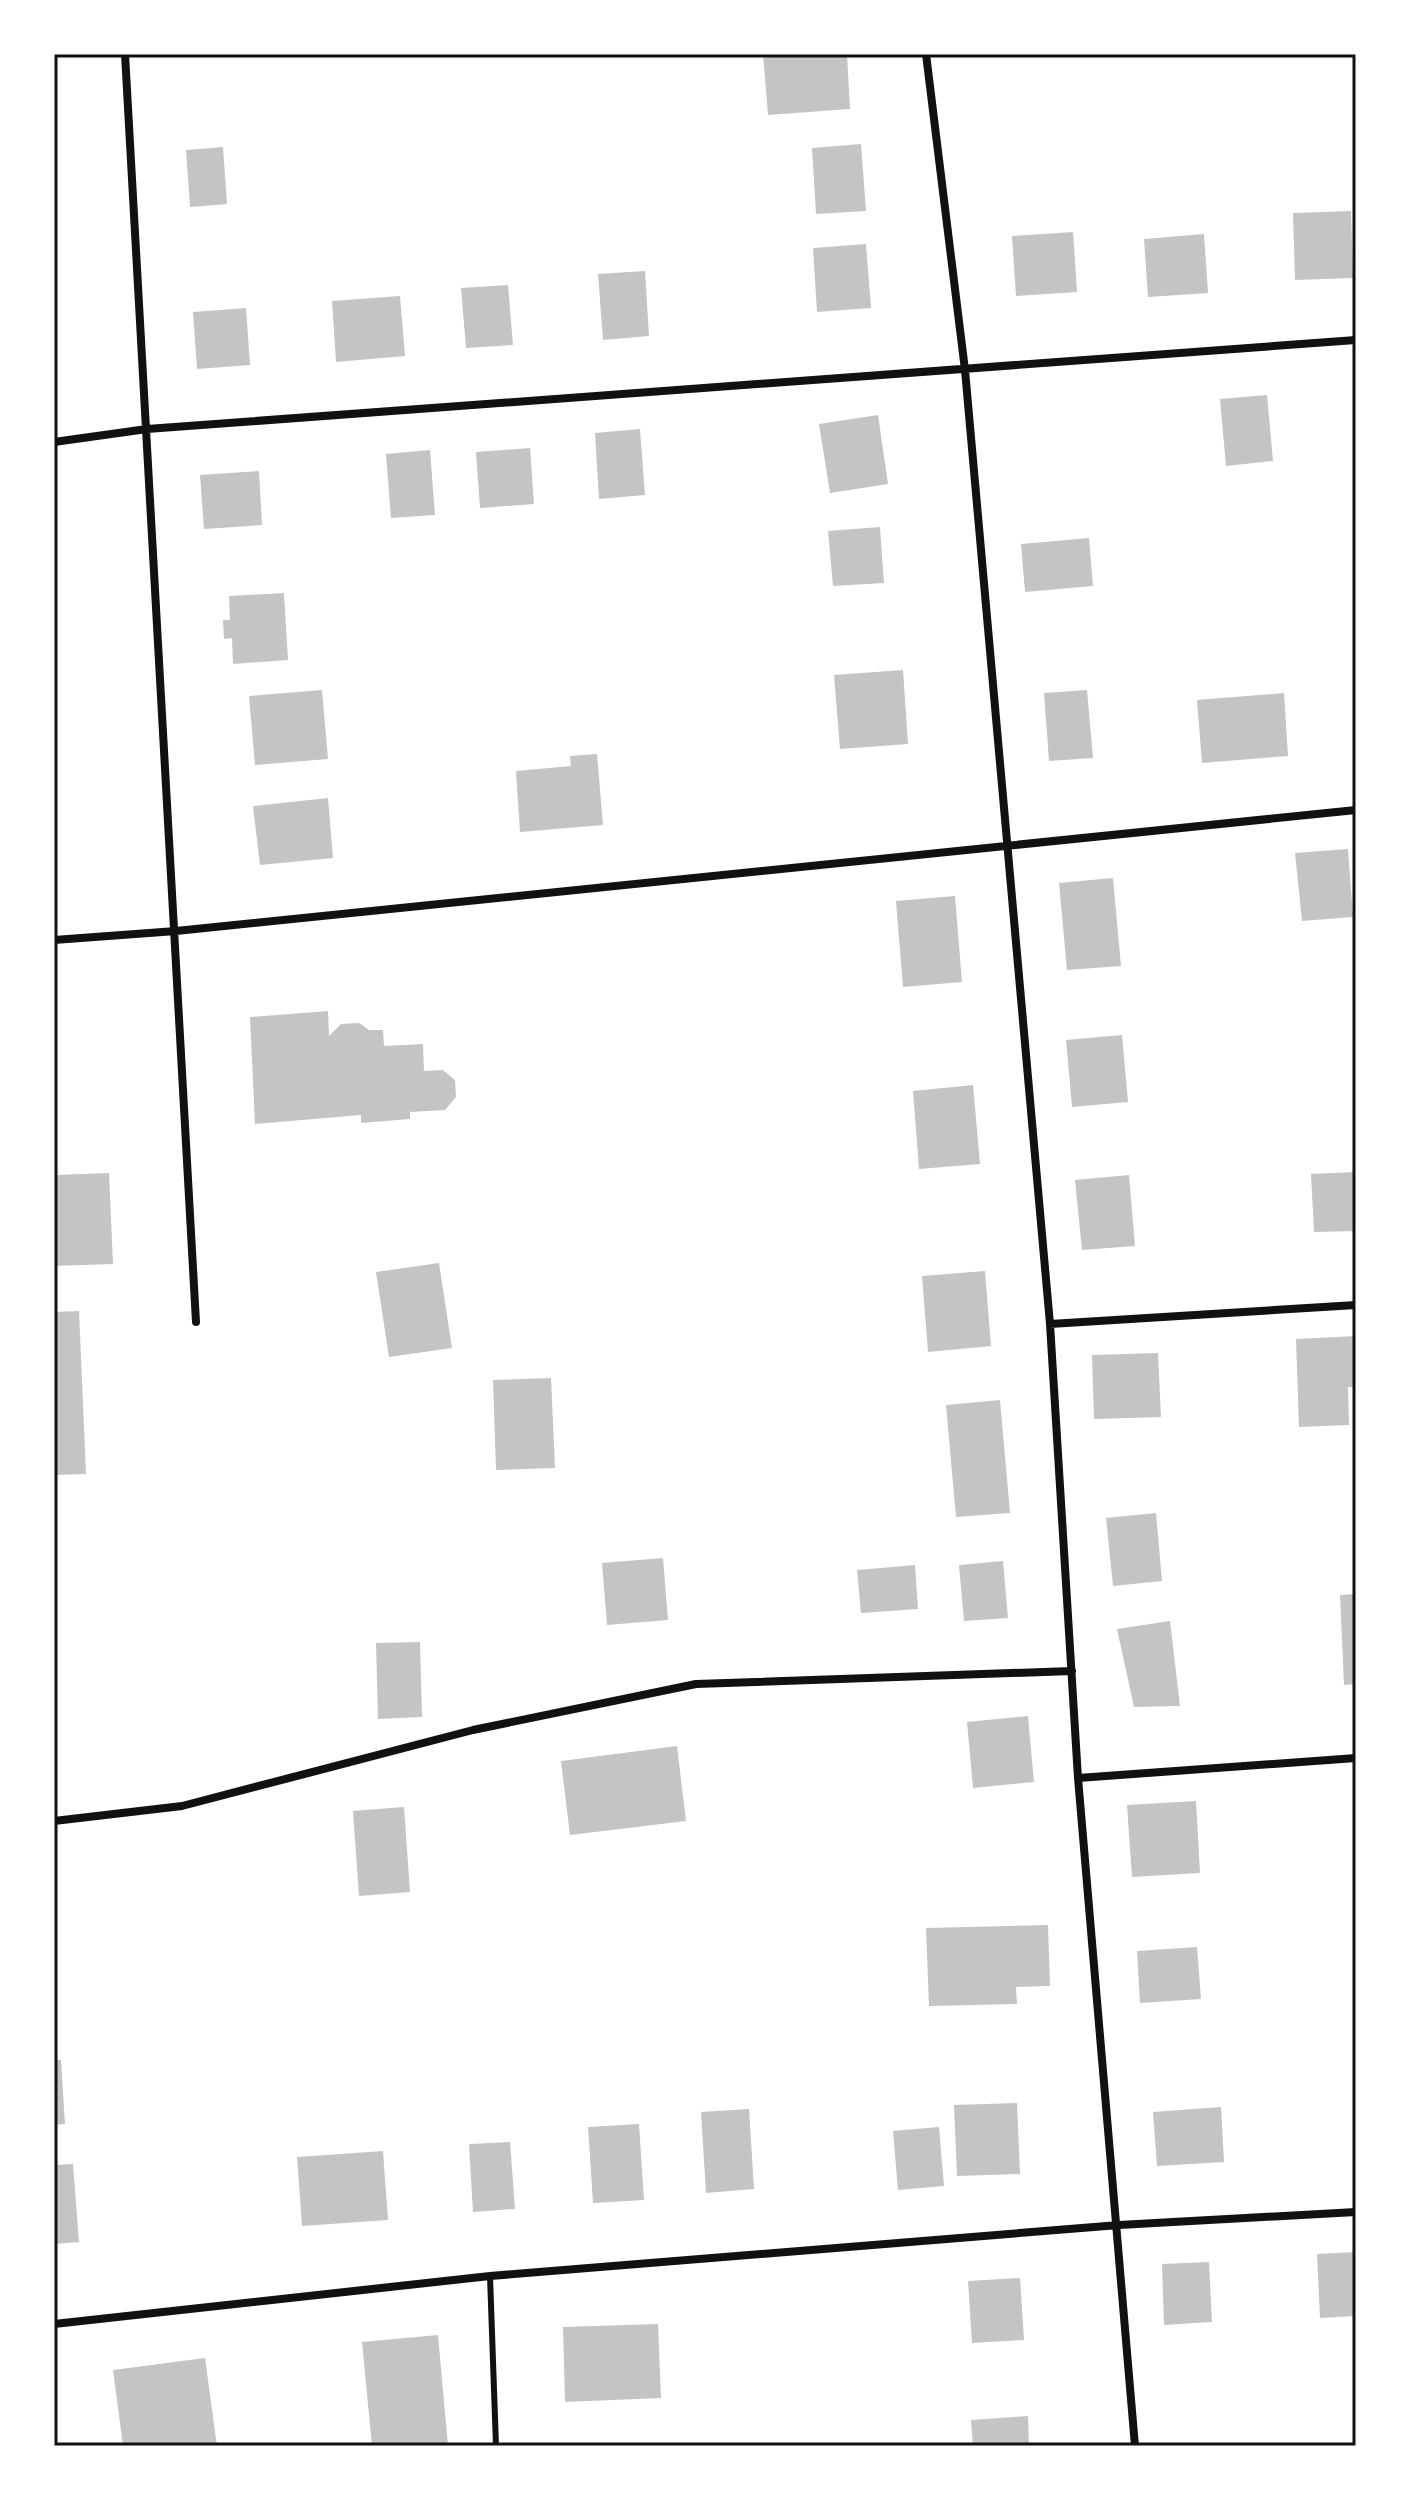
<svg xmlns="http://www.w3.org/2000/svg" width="1410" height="2500" font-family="'Roboto Condensed',sans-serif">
<rect width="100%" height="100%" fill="#fff"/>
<path fill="#c4c4c4" d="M763,54H847L850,109L768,115Z
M861,144L866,211L816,214L812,148Z
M223,147L227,204L190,207L186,150Z
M1351,211L1353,278L1295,280L1293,213Z
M1073,232L1077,292L1016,296L1012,236Z
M1204,234L1208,293L1148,297L1144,239Z
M866,244L871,308L817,312L813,248Z
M645,271L649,336L603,340L598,274Z
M508,285L513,345L466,348L461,288Z
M400,296L405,356L336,362L332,301Z
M246,308L250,365L197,369L193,312Z
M1267,395L1273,461L1226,466L1220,399Z
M878,415L888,484L830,493L819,424Z
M640,429L645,495L599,499L595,433Z
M530,448L534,504L480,508L476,452Z
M430,450L435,515L391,518L386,454Z
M259,471L262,525L204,529L200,475Z
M880,527L884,583L833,586L828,531Z
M1089,538L1093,586L1025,592L1021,544Z
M284,593L288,660L233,664L232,638L224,639L223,620H230L229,596Z
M903,670L908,744L840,749L834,675Z
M322,690L328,759L255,765L249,696Z
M1087,690L1093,758L1049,761L1044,693Z
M1284,693L1288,756L1202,763L1197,700Z
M597,754L603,825L520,832L516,771L571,766L570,756Z
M328,798L333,858L260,865L253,806Z
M1348,849L1353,917L1302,921L1295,853Z
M1113,878L1121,966L1067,970L1059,883Z
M955,896L962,982L903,987L896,901Z
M328,1011L329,1036L341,1024L359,1023L369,1030H383L384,1046L423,1044L424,1071L443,1070L455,1080L456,1097L445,1110L410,1112V1119L361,1123V1115L255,1124L250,1017Z
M1122,1035L1128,1102L1072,1107L1066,1040Z
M973,1085L980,1164L919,1169L913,1091Z
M1356,1172V1231L1314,1232L1311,1174Z
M109,1173L113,1264L54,1266V1175Z
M1129,1175L1135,1246L1082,1250L1075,1180Z
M439,1263L452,1348L389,1357L376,1272Z
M985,1271L991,1346L928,1352L922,1276Z
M79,1311L86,1474L54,1475V1312Z
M1356,1336V1387H1348L1349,1425L1299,1427L1296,1339Z
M1158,1353L1161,1417L1094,1419L1092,1355Z
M551,1378L555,1468L496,1470L493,1380Z
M1000,1400L1010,1513L956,1517L946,1405Z
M1156,1513L1162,1581L1113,1586L1106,1518Z
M663,1558L668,1620L607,1625L602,1563Z
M1003,1561L1008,1618L964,1621L959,1565Z
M915,1565L918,1609L861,1613L857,1570Z
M1356,1594V1684L1344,1685L1340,1595Z
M1170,1621L1180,1706L1134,1707L1117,1629Z
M420,1642L422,1717L378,1719L376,1643Z
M1028,1716L1034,1782L973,1788L967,1722Z
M677,1746L686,1821L570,1835L561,1761Z
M1196,1801L1200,1873L1132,1877L1127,1805Z
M404,1807L410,1892L359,1896L353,1811Z
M1048,1925L1050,1986L1016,1987L1017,2004L929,2006L926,1928Z
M1197,1947L1201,1999L1140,2003L1137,1951Z
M54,2060H61L65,2124L54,2125Z
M1017,2103L1020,2174L957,2176L954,2105Z
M1221,2107L1224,2162L1157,2166L1153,2112Z
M749,2109L754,2189L706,2193L701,2112Z
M639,2124L644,2200L593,2203L588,2127Z
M939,2127L944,2186L898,2190L893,2131Z
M510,2142L515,2209L473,2212L469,2144Z
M383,2151L388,2220L302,2226L297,2157Z
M73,2164L79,2242L54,2244V2165Z
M1356,2252V2316L1320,2318L1317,2254Z
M1209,2262L1212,2322L1164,2325L1162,2264Z
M1020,2278L1024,2340L972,2343L968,2281Z
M658,2324L661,2398L565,2402L563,2327Z
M438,2335L448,2446H372L362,2342Z
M205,2358L217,2446H123L113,2370Z
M1028,2416L1029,2446H973L971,2420Z"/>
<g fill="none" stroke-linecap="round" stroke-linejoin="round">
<path stroke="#111" stroke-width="6" d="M490,2276L496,2446"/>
<path stroke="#111" stroke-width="8" d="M125,54L196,1322
M926,54L965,370L1050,1324L1078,1778L1135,2446
M54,442L147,429L1356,340
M54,940L176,931L1356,810
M1050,1324L1356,1305
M1078,1778L1356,1758
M54,1821L182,1806L473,1730L696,1684L1072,1671
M54,2324L490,2276L1119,2225L1356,2212"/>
</g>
<rect width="1410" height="2500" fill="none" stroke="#ffffff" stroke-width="112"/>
<rect x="56" y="56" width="1298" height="2388" fill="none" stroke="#111" stroke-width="3"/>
</svg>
